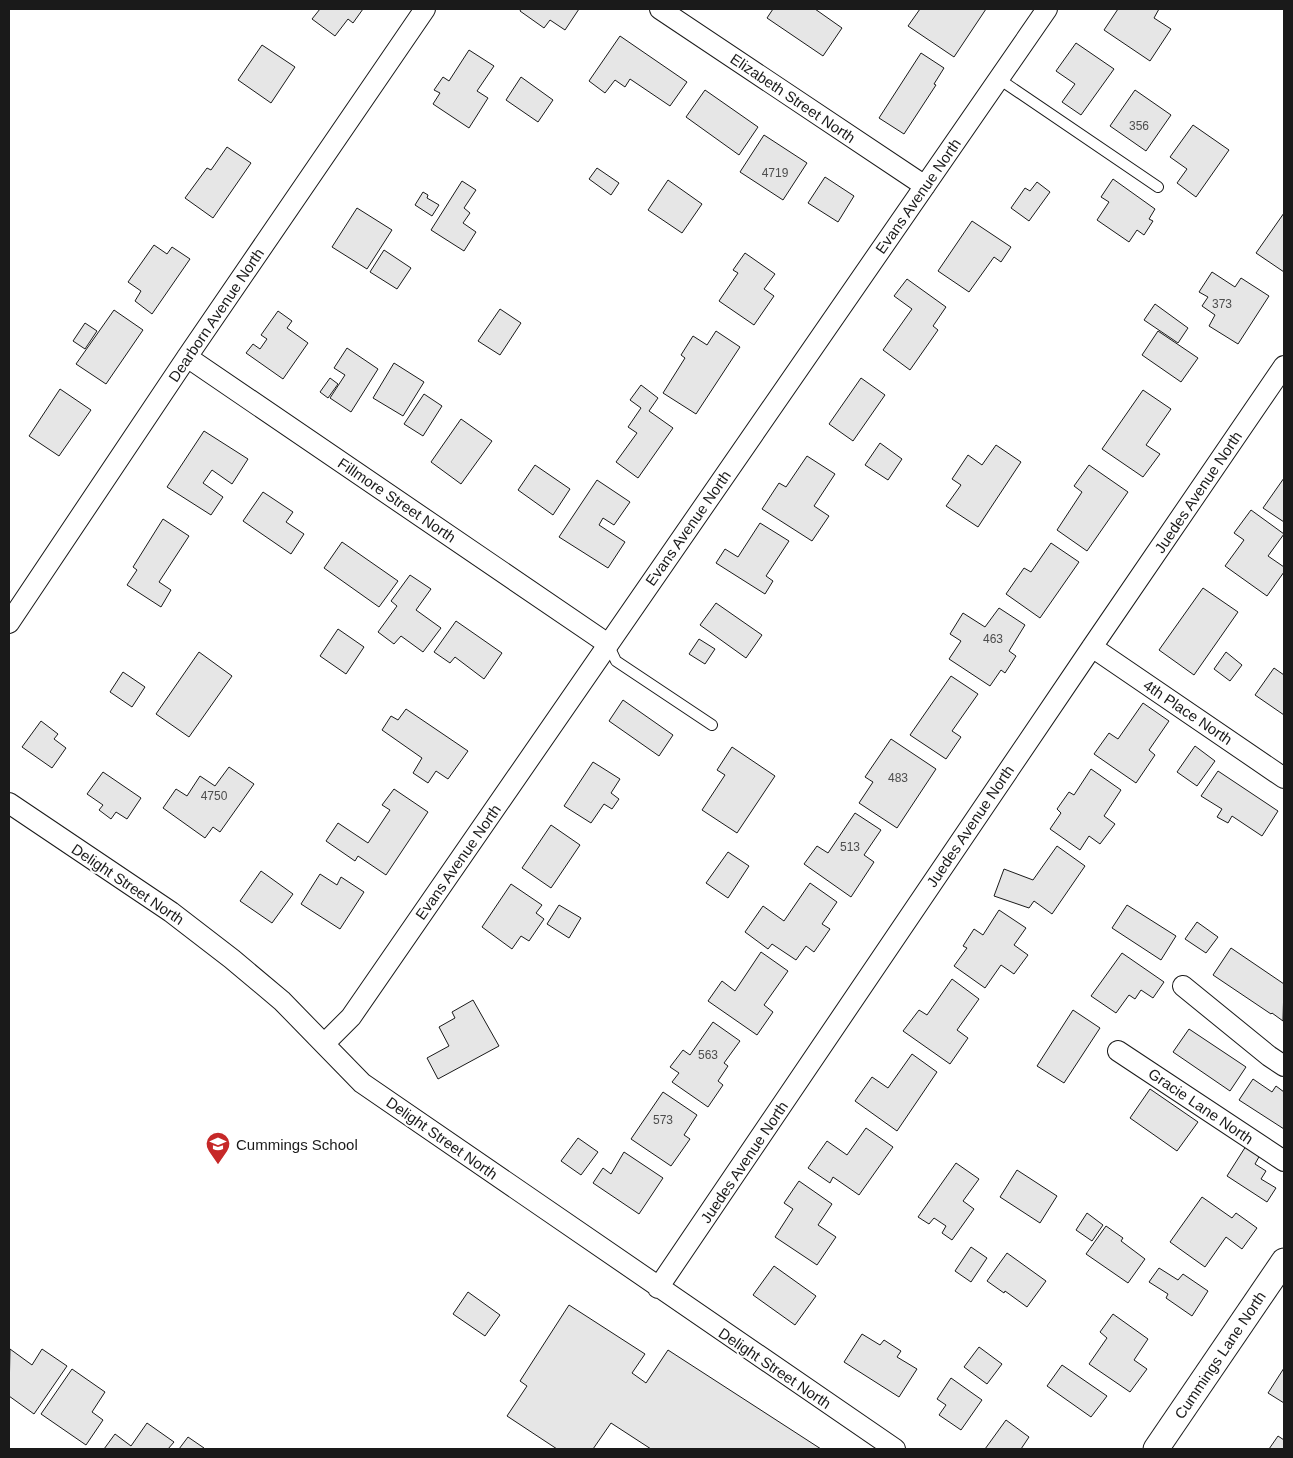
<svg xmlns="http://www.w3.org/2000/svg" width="1293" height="1458" font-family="Arial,sans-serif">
<rect width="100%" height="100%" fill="#fff"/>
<path fill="#e6e6e6" stroke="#1a1a1a" d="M320,9H363L353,23L348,19L335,36L312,19Z
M521,9H579L565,30L550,20L544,28L520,11Z
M773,9H815L842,28L823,56L767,18Z
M920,9H986L954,57L908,26Z
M1118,9H1159L1154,18L1171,29L1150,61L1104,30Z
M620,36L687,82L670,106L630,79L625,87L615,80L605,93L589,81Z
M1076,43L1114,69L1081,115L1062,102L1075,84L1056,71Z
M262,45L295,67L271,103L238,80Z
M469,50L494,66L477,91L488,98L469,128L433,104L440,93L434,90L443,77L449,81Z
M921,53L944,68L934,84L936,85L904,134L879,118Z
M521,77L553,100L538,122L506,100Z
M705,90L758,127L739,155L686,117Z
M1135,90L1171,115L1146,151L1110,126Z
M1193,125L1229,150L1196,197L1177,183L1187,169L1170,157Z
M764,135L807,163L783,200L740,172Z
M227,147L251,163L213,218L185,198L207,168L211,170Z
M597,168L619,183L611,195L589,179Z
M825,177L854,196L838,222L808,203Z
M1113,179L1155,209L1149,219L1153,221L1144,235L1137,230L1129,242L1097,220L1109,202L1101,197Z
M668,180L702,204L682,233L648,210Z
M462,181L476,190L464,208L470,213L463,223L476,232L464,251L431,230Z
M1037,182L1050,192L1029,221L1011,208L1025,188L1030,191Z
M423,192L428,195L427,198L439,205L432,216L415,205Z
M357,208L392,230L367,269L332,247Z
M1284,213V272L1256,253Z
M972,221L1011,247L1001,262L994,257L969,292L938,271Z
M154,245L167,254L172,247L190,259L152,314L135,301L141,291L128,282Z
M384,250L411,268L397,289L370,272Z
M745,253L775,274L764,289L774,296L754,325L719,301L738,273L733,270Z
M1212,272L1235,287L1241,278L1269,296L1238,344L1209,326L1215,315L1202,306L1208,297L1199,292Z
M907,279L946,307L933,326L938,330L910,370L883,350L912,309L894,296Z
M1155,304L1188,328L1178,343L1144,320Z
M500,309L521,323L500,355L478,341Z
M114,310L143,330L106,384L76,364Z
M278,311L292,321L287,328L308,343L283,379L246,353L253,344L260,349L267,339L261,335Z
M85,323L97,331L85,349L73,341Z
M716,331L740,347L696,414L663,393L685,358L681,355L693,336L707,345Z
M1158,331L1198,358L1181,382L1142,355Z
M347,348L378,369L351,412L330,398L345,375L334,368Z
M394,363L424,382L403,416L373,398Z
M330,378L338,384L328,398L320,392Z
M861,378L885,395L853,441L829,424Z
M641,385L658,398L649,411L673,428L638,478L616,462L637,433L628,427L641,408L630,400Z
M60,389L91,410L59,456L29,436Z
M1143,390L1171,409L1146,445L1160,454L1143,477L1102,449Z
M424,394L442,406L423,436L404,424Z
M461,419L492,441L461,484L431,462Z
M204,431L248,459L232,484L212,470L203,483L223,497L211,515L167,487Z
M880,443L902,459L888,480L865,465Z
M996,445L1021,462L978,527L946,506L961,485L952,479L968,455L982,465Z
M807,456L835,474L814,506L829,516L812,541L762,509L779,483L786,487Z
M535,465L570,489L553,515L518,490Z
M1089,465L1128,492L1087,551L1057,530L1082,492L1074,486Z
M1284,478V522L1263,508Z
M597,480L630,502L614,525L603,518L599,525L625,542L608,568L559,537Z
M263,492L293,512L286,522L304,534L291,554L243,521Z
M1251,510L1284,534L1268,556L1284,567V572L1267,596L1225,566L1244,540L1234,533Z
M163,519L189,536L159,582L171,590L161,607L127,585L137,570L133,567Z
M760,523L789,541L766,576L773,581L765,594L716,563L725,549L738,557Z
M342,542L398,581L379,607L324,568Z
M1051,543L1079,562L1040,618L1006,594L1024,568L1031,572Z
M410,575L431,589L416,610L441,628L423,652L401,636L394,644L378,632L397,606L391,601Z
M1203,588L1238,612L1194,675L1159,650Z
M716,603L762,635L746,658L700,625Z
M999,608L1025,625L1009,651L1016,656L1005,673L1001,670L990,686L949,659L961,641L950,634L963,613L985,627Z
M456,621L502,653L484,679L455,657L450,663L434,652Z
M338,629L364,647L346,674L320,656Z
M699,639L715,649L705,664L689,654Z
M199,652L232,676L189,737L156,714Z
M1226,652L1242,665L1230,681L1214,669Z
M1274,668L1284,675V715L1255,695Z
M123,672L145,687L132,707L110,692Z
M951,676L978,694L952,731L961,737L946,759L910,735Z
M623,700L673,735L659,756L609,721Z
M1143,703L1169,721L1149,750L1155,755L1136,783L1094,754L1109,733L1118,739Z
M406,709L468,751L448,779L436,771L428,783L413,773L422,758L382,730L391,716L398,720Z
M41,721L58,734L54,739L66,748L52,768L22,747Z
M891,739L936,769L897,828L859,803L873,782L865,777Z
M1195,746L1215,761L1197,786L1177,772Z
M732,747L775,776L737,833L702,810L725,775L717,770Z
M593,762L620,779L611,793L619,799L612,809L604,804L591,823L564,806Z
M229,767L254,784L220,832L213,827L205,838L163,808L176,789L187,796L200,776L215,786Z
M1091,769L1121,790L1104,816L1115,824L1100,844L1089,836L1080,850L1050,829L1061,813L1057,809L1069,792L1074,795Z
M1218,771L1278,811L1262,836L1232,816L1228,823L1217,817L1222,809L1201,796Z
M103,772L141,798L127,819L116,812L111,819L99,810L103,805L87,794Z
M394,789L428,812L386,875L358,856L355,861L326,841L338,823L368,843L390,810L382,805Z
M855,813L881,830L864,855L874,862L851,897L804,864L817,846L828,853Z
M551,825L580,845L551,888L522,868Z
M1057,846L1085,866L1052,914L1034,901L1029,908L994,896L1004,869L1033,880Z
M728,852L749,866L728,898L706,883Z
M261,871L293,894L272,923L240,901Z
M320,874L337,885L341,877L364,892L340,929L301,904Z
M810,883L837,902L822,924L830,929L814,952L806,946L796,960L772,944L768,949L745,932L763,906L784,921Z
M511,884L542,905L536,913L544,919L529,941L521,936L512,949L482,927Z
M559,905L581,918L569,938L547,924Z
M1127,905L1176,936L1161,960L1112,928Z
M999,910L1026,928L1014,945L1028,955L1014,974L1001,965L985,988L954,966L967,948L963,946L974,929L983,935Z
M1197,922L1218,937L1206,953L1185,939Z
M1231,948L1284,984L1283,1021L1272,1013L1271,1014L1213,975Z
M761,952L788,971L764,1005L773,1012L757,1035L708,1001L722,981L735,991Z
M1122,953L1164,982L1153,998L1141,990L1135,999L1129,995L1116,1013L1091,996Z
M952,979L979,999L957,1030L968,1038L950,1064L903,1031L919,1010L927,1015Z
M473,1000L499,1046L438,1079L427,1058L449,1046L439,1027L455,1018L452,1012Z
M1073,1010L1100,1028L1064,1083L1037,1066Z
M713,1022L740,1041L724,1063L728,1066L718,1081L723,1085L708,1107L672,1082L679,1073L670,1067L683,1050L690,1055Z
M1189,1029L1246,1067L1230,1091L1173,1052Z
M912,1054L937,1072L897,1131L855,1101L872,1077L888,1088Z
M1253,1079L1272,1092L1276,1086L1284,1092V1129L1239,1100Z
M1150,1089L1198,1122L1177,1151L1130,1118Z
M663,1092L697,1115L684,1135L690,1139L671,1166L631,1139Z
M866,1128L893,1147L859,1195L833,1177L830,1183L808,1168L827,1141L847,1155Z
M578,1138L598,1152L581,1175L561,1161Z
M1246,1146L1260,1155L1255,1164L1266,1171L1261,1179L1276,1188L1267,1202L1227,1176Z
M624,1152L663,1178L639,1214L593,1183L603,1168L611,1174Z
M956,1163L979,1179L963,1201L974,1209L952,1240L942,1233L946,1226L934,1218L929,1224L918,1217Z
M1017,1170L1057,1196L1040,1223L1000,1197Z
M799,1181L832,1204L818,1225L836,1237L817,1265L775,1237L793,1209L784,1203Z
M1202,1197L1232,1218L1236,1213L1257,1228L1242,1249L1226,1237L1205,1267L1170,1242Z
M1087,1213L1103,1225L1092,1241L1076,1230Z
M1106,1226L1123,1238L1121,1241L1145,1259L1128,1283L1086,1254Z
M971,1247L987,1258L971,1282L955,1271Z
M1007,1253L1046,1281L1027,1307L1005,1291L1004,1293L987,1281Z
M774,1266L816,1296L795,1325L753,1295Z
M1159,1268L1178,1280L1183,1274L1208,1291L1192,1316L1166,1298L1168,1294L1149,1282Z
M468,1292L500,1315L485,1336L453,1314Z
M569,1305L645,1354L632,1373L646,1383L668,1350L821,1449H651L611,1423L593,1449H557L507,1416L527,1386L520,1381Z
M1113,1314L1148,1339L1134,1360L1147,1369L1130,1392L1089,1364L1107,1338L1100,1332Z
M862,1334L880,1345L884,1340L901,1351L897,1357L917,1369L899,1397L844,1362Z
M979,1347L1002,1364L987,1384L964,1367Z
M10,1349L32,1365L42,1349L67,1366L34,1414L9,1396Z
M1062,1365L1107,1396L1091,1417L1047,1386Z
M1284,1368V1403L1268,1393Z
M72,1369L105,1392L92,1412L103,1420L86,1445L41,1414Z
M951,1378L982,1400L961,1430L939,1415L946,1405L937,1399Z
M1006,1420L1029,1437L1021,1449H985Z
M147,1423L174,1442L168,1449H104L115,1434L131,1446Z
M1278,1436L1284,1440V1449H1269Z
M188,1437L204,1448L203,1449H179Z"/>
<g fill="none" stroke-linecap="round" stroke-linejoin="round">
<defs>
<path id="service" d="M999,79L1158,187
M608,644L616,661L712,725"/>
<path id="minor" d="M660,9L925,186
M187,357L608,644
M9,623L187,357L425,9
M1092,647L1284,778
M9,803L171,912L232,959L282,1001L362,1083L895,1449
M1183,986L1269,1056L1284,1066
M324,1044L351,1017L1047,9
M1118,1051L1284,1161
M658,1288L1092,647L1284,366"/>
<path id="tertiary" d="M1156,1449L1284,1261"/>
</defs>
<use href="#service" stroke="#1a1a1a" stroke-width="12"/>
<use href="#minor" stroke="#1a1a1a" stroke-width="22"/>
<use href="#tertiary" stroke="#1a1a1a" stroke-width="27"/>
<use href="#service" stroke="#fff" stroke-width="10"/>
<use href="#minor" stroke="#fff" stroke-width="20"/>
<use href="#tertiary" stroke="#fff" stroke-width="25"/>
</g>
<defs>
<symbol id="school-pin" viewBox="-11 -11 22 30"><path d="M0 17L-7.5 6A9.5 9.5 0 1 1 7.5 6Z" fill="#c62828" stroke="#fff"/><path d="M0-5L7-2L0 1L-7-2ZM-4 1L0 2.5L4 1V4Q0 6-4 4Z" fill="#fff"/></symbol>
</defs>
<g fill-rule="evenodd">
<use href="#school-pin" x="204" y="1130" width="28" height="38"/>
</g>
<g text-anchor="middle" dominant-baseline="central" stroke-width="4" stroke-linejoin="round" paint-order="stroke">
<g font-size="12" fill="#4d4d4d">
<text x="1139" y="126">356</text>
<text x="775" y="173">4719</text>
<text x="1222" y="304">373</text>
<text x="993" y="639">463</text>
<text x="898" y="778">483</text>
<text x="214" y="796">4750</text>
<text x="850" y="847">513</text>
<text x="708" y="1055">563</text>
<text x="663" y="1120">573</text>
</g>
<g font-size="15" fill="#1a1a1a" stroke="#fff">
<text transform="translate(793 98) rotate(34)">Elizabeth Street North</text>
<text transform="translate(918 196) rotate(-55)">Evans Avenue North</text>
<text transform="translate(216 315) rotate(-56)">Dearborn Avenue North</text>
<text transform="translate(1198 492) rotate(-56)">Juedes Avenue North</text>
<text transform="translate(397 500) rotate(34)">Fillmore Street North</text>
<text transform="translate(688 528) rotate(-55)">Evans Avenue North</text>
<text transform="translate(1188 712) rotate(34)">4th Place North</text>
<text transform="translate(970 826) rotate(-56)">Juedes Avenue North</text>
<text transform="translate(458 862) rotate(-55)">Evans Avenue North</text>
<text transform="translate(128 884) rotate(34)">Delight Street North</text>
<text transform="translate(1201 1106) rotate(34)">Gracie Lane North</text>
<text transform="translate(442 1138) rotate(35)">Delight Street North</text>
<text transform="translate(744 1162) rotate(-56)">Juedes Avenue North</text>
<text transform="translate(1220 1355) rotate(-56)">Cummings Lane North</text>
<text transform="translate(775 1368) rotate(34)">Delight Street North</text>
</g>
<g font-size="15" fill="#1a1a1a" stroke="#fff" text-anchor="start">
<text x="236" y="1144">Cummings School</text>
</g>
</g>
<rect width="1293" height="1458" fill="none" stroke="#1a1a1a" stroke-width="20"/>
</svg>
